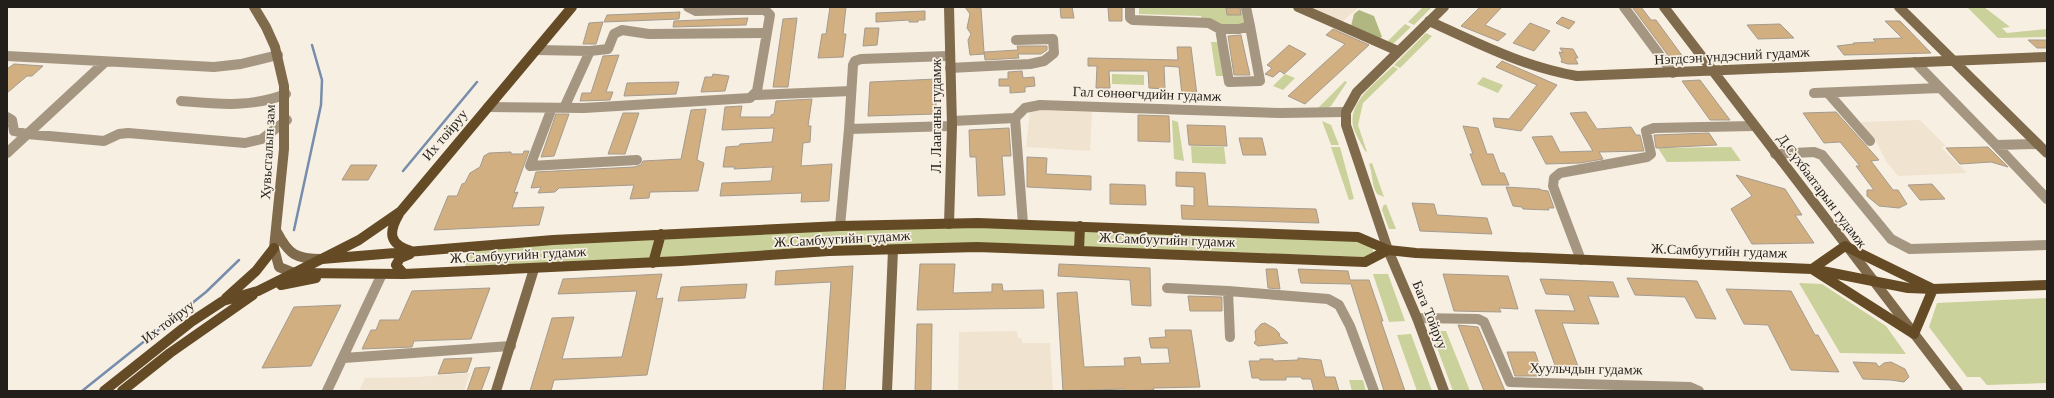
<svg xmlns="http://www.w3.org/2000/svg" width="2054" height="398" font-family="Georgia,serif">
<rect width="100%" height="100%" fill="#f8efe3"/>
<path fill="#f0e3d0" d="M1309,7H1359L1342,22Z
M1030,110L1092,112L1090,151L1026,147Z
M1920,120L1946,146L1941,147L1967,173L1898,176L1886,161L1878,145L1861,122Z
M1017,331L1018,338H1021L1022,343H1050L1053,391H958L959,332Z
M470,373L464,391H359L365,378L416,377Z"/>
<path fill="#cad19a" d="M1139,7H1242L1247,25L1219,24L1202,20L1201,16L1139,14Z
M1423,7H1432L1414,25L1408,22Z
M1967,7H1984L2010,27L2002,28L2007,33L2047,29V37L1998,38Z
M1405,24L1411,27L1394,43L1385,44Z
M1426,33L1432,36L1400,68L1394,65Z
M1211,42H1219L1225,76H1216Z
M1393,66L1398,69L1363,103L1358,125L1367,152L1365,151C1361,143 1355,134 1353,126C1348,101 1378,81 1393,66Z
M1112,74L1144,75V85L1112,84Z
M1285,74L1295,78L1283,90L1273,86Z
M1483,77L1503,85L1498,93L1477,84Z
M1345,81L1347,82L1331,106L1328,108H1318Z
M1172,120L1178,122L1184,161L1174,159Z
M1322,121L1331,125L1339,145H1331Z
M1191,146L1224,147L1226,164L1192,163Z
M1331,147H1340L1354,199L1349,200Z
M1731,147L1741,161L1667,162L1658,148Z
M1372,163L1384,197L1377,194C1371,184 1373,174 1369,164Z
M1386,204L1396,229H1389L1382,210L1383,206Z
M973,227L1358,239L1373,248V252L1365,257L1094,247L635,259L465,266L470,252L520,246L812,231Z
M1373,274H1388L1405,321L1389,322Z
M1799,283L1822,284L1886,326L1906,354L1840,353Z
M2047,298V383L1987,385L1980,377H1967L1929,327L1937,303Z
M1434,331H1446L1470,391H1453L1432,334Z
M1411,334L1432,391H1417L1397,335Z
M1349,380H1363L1366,391H1352Z"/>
<path fill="#b0b780" d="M1359,10L1374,16L1382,37L1380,38L1351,26L1354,14Z"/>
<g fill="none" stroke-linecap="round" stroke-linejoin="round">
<path stroke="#768dab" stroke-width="2.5" d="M403,171L477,82
M294,230L321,105L322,80L312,45
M82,391L206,292L239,260"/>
</g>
<path fill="#d1af80" stroke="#a49b90" d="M830,7H846L843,34H846L843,57L818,58L822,34H826Z
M965,7L981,8L984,52L1018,50L1017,46H1047V50L1041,54H1018L1019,58L985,60L984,52V54L970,55L968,40L971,34L967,28L970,14Z
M1060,7H1072L1074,18H1061Z
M1108,7H1122V21H1109Z
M1480,7H1502L1485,25L1506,34L1498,41L1461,26Z
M1632,7H1641L1651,20H1656L1686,61L1673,62Z
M1226,8H1240L1241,15H1227Z
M925,11V20H918V22H909V20L876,22V13Z
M680,12L679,19L604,22L607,15Z
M1562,17L1575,22L1569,29L1556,23Z
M748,18L746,25L673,27L674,21Z
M797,18L788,87H773L783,19Z
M1885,21H1900L1931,53L1844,55L1837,46L1854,44L1853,43L1876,42L1873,39L1902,38Z
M603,22L596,44H583L589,23Z
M1530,23L1550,31L1534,51L1513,43Z
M1780,24L1794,38L1758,39L1747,25Z
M865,28H879L877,45L863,46Z
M1333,29L1369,45L1305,104L1288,96L1345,44L1326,35Z
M1241,35L1246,58L1250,75H1234L1228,36Z
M2028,40H2047V48H2037Z
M1289,45L1306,54L1284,74L1280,71L1273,77L1265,74L1272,68L1267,65Z
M1177,47H1191L1197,95H1182L1179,67L1164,66L1165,89L1149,88L1148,71H1109L1110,88H1096L1097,66H1088V58L1178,60Z
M1560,48L1573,49L1578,58H1575L1578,64H1568L1561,62L1562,60L1559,52L1563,53Z
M619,55L606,92H613L610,100L580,101L582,93H591L603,56Z
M1502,61L1557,85L1521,131L1495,127L1493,118L1509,119L1537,85L1496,67Z
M14,64L43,66L32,76H27L7,93V69Z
M1022,71L1023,78L1034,77L1035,86L1025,87V92L1010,93V86H999V79H1008V72Z
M713,74L729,76L725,91L701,92L705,77H712Z
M936,79V114L868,116L870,82Z
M1700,80L1730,120H1710L1682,81Z
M679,82L676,94L624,96L627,83Z
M812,99L808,126H811L810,142L803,143L801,166L832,164L829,201L801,202L802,193L720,196L722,183L771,181L773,167L734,169L735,167H723L726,147L739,146L740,144L772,142L774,128L722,130L725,107L742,106L740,117H771V115L774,114L776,101Z
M706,109L697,160L704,163L698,191L650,192L649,198L630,199L634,185L559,188L555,192L538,193L541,187L531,188L536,172L634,167L641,165L643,161L681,159L691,110Z
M1586,112L1597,129L1631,127L1636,135H1640L1644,151L1599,152L1603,159L1580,163L1546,164L1532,137L1552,136L1560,152L1593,151L1570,113Z
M1836,112L1879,160L1871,161L1893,190H1898L1907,204L1899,208L1879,206L1867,196V190H1874L1856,166H1860L1840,142L1824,143L1803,113Z
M623,113H639L625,154H608Z
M556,114H569L554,156L541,157Z
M1138,115L1169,116L1170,142L1138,141Z
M1187,125L1225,126L1227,146L1189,145Z
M1463,126L1478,128L1487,154H1493L1500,173H1504L1509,185H1482L1470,154H1473Z
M1009,128L1011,156H1002L1005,195L978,196L976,157H970L969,130Z
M1709,133L1717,145L1656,148L1654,135Z
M1239,138H1262L1266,155H1243Z
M1988,147L2008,167L1991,162L1960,164L1946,148Z
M524,151H529L514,193L518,192L512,208L544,207L539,225L434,230L448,196H457L462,184L465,183L470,173L480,167L484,156L489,153L511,152V154H523Z
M1027,157L1047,158L1046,174L1091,176V190L1027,187Z
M351,165H377L368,180H342Z
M1176,172L1205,173L1208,206L1316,209L1319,223L1182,219L1181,205L1194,206V187L1176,186Z
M1736,175L1785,189L1802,215H1795L1814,243L1752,244L1731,209L1752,196Z
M1110,184L1145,185L1146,205L1110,204Z
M1932,184L1945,199L1920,200L1908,185Z
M1506,187L1540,189L1541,190L1548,191L1554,208H1548L1549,210L1523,209L1522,207L1513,206Z
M1412,203L1434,204L1437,215L1487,218L1492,234L1420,231Z
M920,264H955L953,293L992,292V284H1002L1003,291L1043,290L1044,308L917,310Z
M1059,264L1150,268L1151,306L1132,305L1130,280L1058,276Z
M853,266L845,391H823L831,282L775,285L776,271Z
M1266,269H1277L1280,289L1268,288Z
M1298,269L1348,271L1350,280H1369L1383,321H1381L1405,391H1384L1351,284L1301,283Z
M662,274L656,299L663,298L647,375L554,380L551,391H530L552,318L574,317L562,359L622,357L637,291L558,294L563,279Z
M1443,274L1508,276L1518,309L1499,308L1501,312L1454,311Z
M1627,278L1697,281L1716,319L1696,318L1685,297L1635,295Z
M1540,279L1613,282L1619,297L1588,296L1599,324L1562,323L1579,369L1556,368L1535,310L1575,311L1569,295L1546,294Z
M747,284L745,298L678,301L681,287Z
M490,288L471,339L414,341L412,347L362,349L371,330H376L380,320H399L412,291Z
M1726,289L1791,291L1815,335H1818L1839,372L1791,370L1768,325L1744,324Z
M1077,292L1084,367L1125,366L1124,358L1140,357L1141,364L1170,363L1168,348H1151L1149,338L1166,337L1165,330H1191L1200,387L1153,388L1154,390L1125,391L1124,389L1063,391L1057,293Z
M1188,296L1222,297V311H1190Z
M341,305L311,366L262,368L294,307Z
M1265,323L1275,329L1279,333L1280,337L1288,343L1258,346L1254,343L1256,340L1255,331L1261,324Z
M917,324H932L931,391H915Z
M1458,325L1478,327L1505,391H1484Z
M1507,352H1535L1543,376H1515Z
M472,358L467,372L438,374L444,359Z
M1298,358L1321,360L1325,377H1335L1339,391H1314L1311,379H1302L1301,377H1286V380H1260L1259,378H1252L1249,361H1260V359H1273V361L1298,360Z
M1853,362L1876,363L1879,367L1884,363L1891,362L1905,369L1909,377L1904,382L1891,380L1863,379Z
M490,367L481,391H467L475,368Z"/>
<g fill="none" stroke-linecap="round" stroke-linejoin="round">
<path stroke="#a49681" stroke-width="10" d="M688,7L696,11L737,10
M1130,7V18L1133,20L1209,23L1220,29
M1246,7L1250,26
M1624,7L1673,73
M1250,26L1260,81L1229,82L1220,29H1239Z
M536,50L590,51L564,108
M590,51L608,49L614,34L622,30L649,34L766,33
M7,56L214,67L241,64L278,55
M1915,62L1996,145
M950,68L1030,64L1044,61L1054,53L1053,39L1016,40
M1814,93L1940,88
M1828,93L1870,141
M755,95L851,91
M181,101C217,104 251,108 286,94
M488,107L584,108L750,98L757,91L770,15L765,10H737L738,7
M552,108L530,166L637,160
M7,117L12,120L14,131L27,134L104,141L119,134L128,133L245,143L262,139L287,120
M1015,118L1023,224
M952,121L1015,118L1025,108L1040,105L1281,113L1346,112
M849,129L853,65L855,61L861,59L949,56
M2038,144L1996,145L2047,199
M7,153L104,63
M1775,154L1814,152L1822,155L1891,239L1910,249L2047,245
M840,226L849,129L952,126
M1581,260L1553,186L1554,178L1560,173L1647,157L1651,154L1646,131L1654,128L1754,126
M1167,288L1228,291
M1417,318L1478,319L1484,322L1510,382L1690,387L1699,391
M1230,337L1228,291L1328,299L1339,305L1350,326L1374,391
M344,358L511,346
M327,391L382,274"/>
<path stroke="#7f6a4c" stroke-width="10" d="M254,7L266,27L275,47L284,86V149L274,248L279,267L294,273
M949,7L952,126L949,224
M1298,7L1398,51
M1444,7L1357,92L1346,112V125L1388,250L1417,318L1444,391
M1664,7L1958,391
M1899,7L2047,153
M1429,21C1477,43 1524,67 1577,76L2047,57
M277,232C289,255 296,259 322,259
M496,391L534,269
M887,391L893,250"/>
<path stroke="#644b26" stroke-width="10" d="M399,214C388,233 389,244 411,251
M1845,246L1933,289L1914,334L1812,269Z
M1079,250L1080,226
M322,259L553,240L840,226L978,223L1358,237L1388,250L1416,253L1812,269L1908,288L1933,289L2047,285
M653,263L661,234
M294,273L404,274L681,261L829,251L977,247L1365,262L1388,250
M404,274L396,265L400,258L410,254
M281,285L316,278
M226,298L256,271L274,248
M104,391L191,322L223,301L258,291L294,273L359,240L401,211L572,7
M122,391L170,353L253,295"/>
</g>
<g text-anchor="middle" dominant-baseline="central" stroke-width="3.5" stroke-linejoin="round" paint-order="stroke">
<g font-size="14" fill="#221f1b" stroke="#f8efe3">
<text transform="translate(1732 56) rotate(-3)">Нэгдсэн үндэсний гудамж</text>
<text transform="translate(1147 94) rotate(2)">Гал сөнөөгчдийн гудамж</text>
<text transform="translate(936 116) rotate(-90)">Л. Лааганы гудамж</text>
<text transform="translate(445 135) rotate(-50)">Их тойруу</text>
<text transform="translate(268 152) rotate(-87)">Хувьсгалын зам</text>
<text transform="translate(1822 191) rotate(53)">Д.Сүхбаатарын гудамж</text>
<text transform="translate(842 239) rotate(-3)">Ж.Самбуугийн гудамж</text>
<text transform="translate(1167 240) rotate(2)">Ж.Самбуугийн гудамж</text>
<text transform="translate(1719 251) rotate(2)">Ж.Самбуугийн гудамж</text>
<text transform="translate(518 255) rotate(-3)">Ж.Самбуугийн гудамж</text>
<text transform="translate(1430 315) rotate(68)">Бага Тойруу</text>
<text transform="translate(168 322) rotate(-37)">Их тойруу</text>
<text transform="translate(1586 369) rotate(1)">Хуульчдын гудамж</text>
</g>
</g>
<rect width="2054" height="398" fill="none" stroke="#221f1b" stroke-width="16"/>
</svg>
